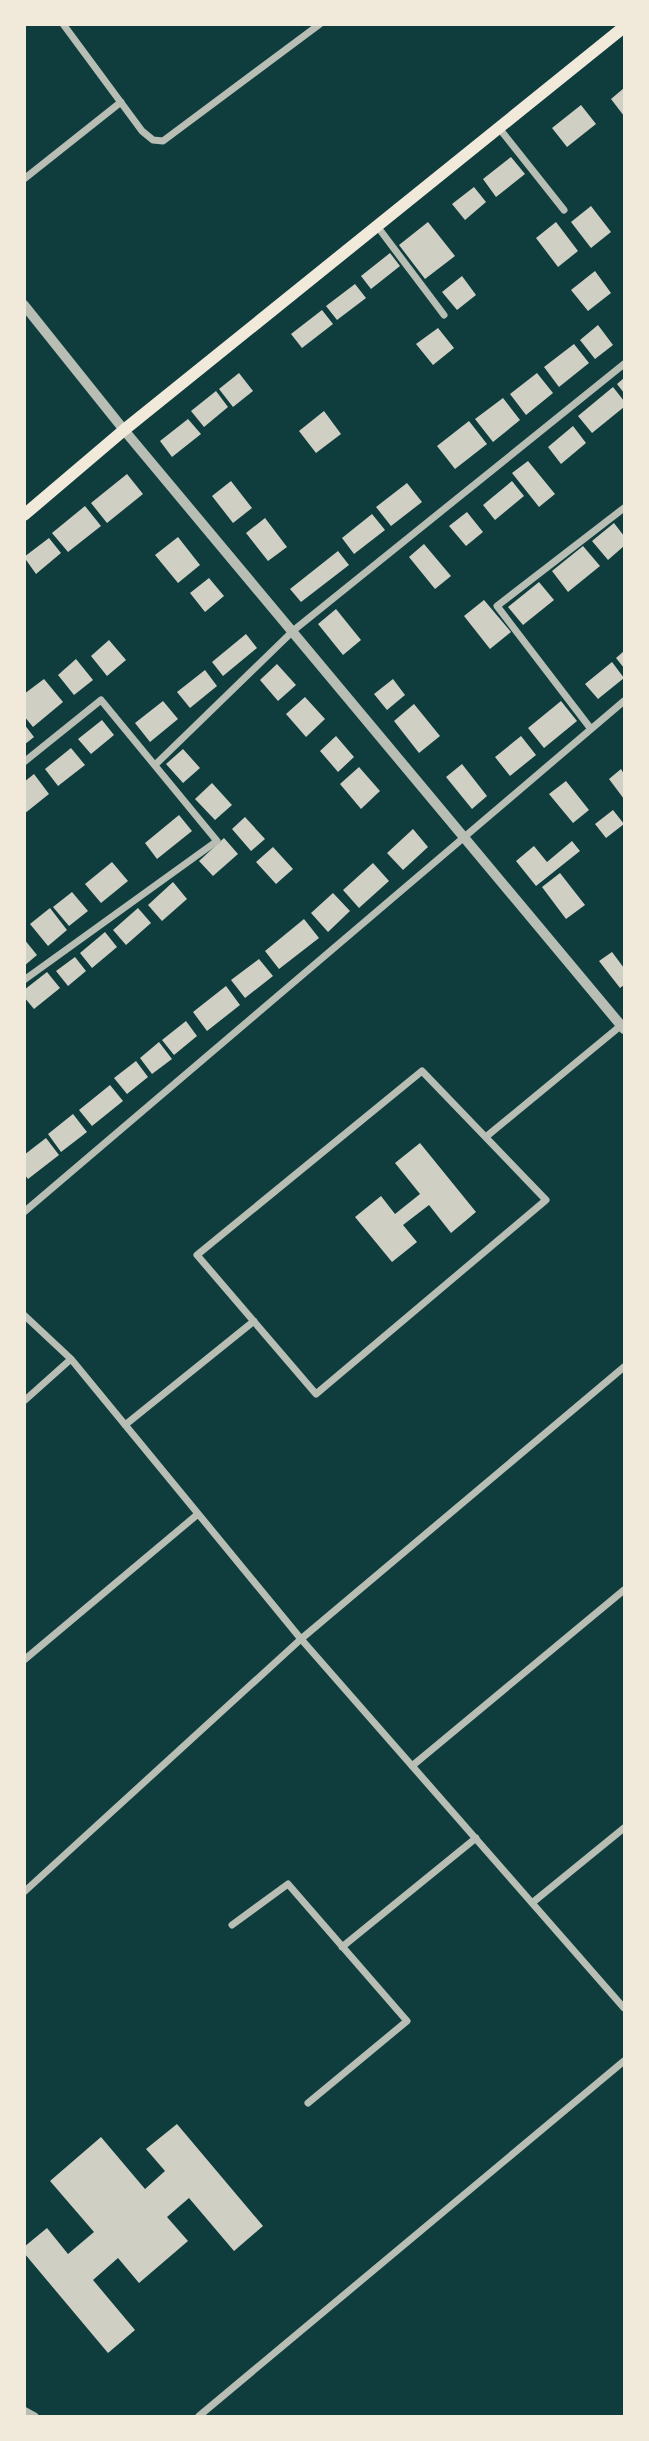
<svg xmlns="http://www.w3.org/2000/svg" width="649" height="2441" font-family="'PT Sans Narrow',sans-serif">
<rect width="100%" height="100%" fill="#0f3d3e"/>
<path fill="#cfcfc3" d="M624,88V116L611,99Z
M581,105L596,124L567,147L552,128Z
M511,157L525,174L496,197L483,179Z
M474,187L486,202L465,220L452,204Z
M591,206L611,232L591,248L571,222Z
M428,222L455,256L425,279L399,245Z
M556,222L578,251L558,267L536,238Z
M390,253L400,266L371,289L361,276Z
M595,271L611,293L588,311L571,290Z
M462,276L476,295L457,310L442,292Z
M355,284L366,298L337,320L326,306Z
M322,310L333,324L302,348L291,334Z
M598,325L613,345L595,359L580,340Z
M438,328L454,348L433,365L416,344Z
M574,344L589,363L559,387L544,367Z
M239,373L253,391L233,407L219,389Z
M537,373L553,393L526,415L510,394Z
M624,378V393L617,384Z
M613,387L624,401V407L592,433L578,416Z
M216,391L228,407L204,427L191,411Z
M503,398L520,420L493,442L475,419Z
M324,411L341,434L316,453L299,431Z
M188,419L201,434L172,457L160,441Z
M469,421L487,444L455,469L437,446Z
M573,426L586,443L561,464L548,447Z
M528,461L555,494L539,507L512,473Z
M127,474L143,494L107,523L91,503Z
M231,481L252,508L233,523L212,496Z
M512,481L524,496L495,520L483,505Z
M407,483L422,502L391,526L376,507Z
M85,506L101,526L68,552L52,533Z
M467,512L483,532L466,546L449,526Z
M372,514L385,530L354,554L342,538Z
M265,518L287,547L268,561L246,533Z
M614,523L624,536V546L608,560L592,541Z
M178,537L200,565L178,583L155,555Z
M49,538L61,553L36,574L24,557Z
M424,544L451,576L435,589L409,557Z
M583,546L600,566L568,592L552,571Z
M338,551L349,565L301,602L290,589Z
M209,578L224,596L205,612L190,593Z
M539,582L554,600L523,625L508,607Z
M484,600L511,632L490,649L464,616Z
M336,609L361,640L343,655L318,624Z
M246,634L257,648L223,676L212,662Z
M109,640L126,660L107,676L91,656Z
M624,651V668L616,658Z
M76,659L93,680L74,695L58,675Z
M612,662L624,678L598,699L585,684Z
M277,664L296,685L278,701L260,680Z
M205,670L217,686L190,708L177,692Z
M44,679L63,702L33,727L24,716V694Z
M393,679L405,695L387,710L374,694Z
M305,697L325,719L306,737L286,714Z
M163,701L178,719L150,742L135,723Z
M561,701L577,721L544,748L528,728Z
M414,704L440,736L419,753L394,721Z
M102,720L114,735L91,754L78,739Z
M24,724L34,737L24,745Z
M336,736L354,757L338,772L320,751Z
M521,736L536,755L510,776L495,757Z
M71,748L85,765L58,786L45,769Z
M183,749L200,768L183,783L166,764Z
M462,764L487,796L472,809L446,777Z
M359,767L380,791L361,809L340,784Z
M621,769L624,774V799L609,779Z
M34,774L49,794L24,814V782Z
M566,781L589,810L573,823L549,794Z
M212,783L232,805L215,820L195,799Z
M613,810L624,824L606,838L595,824Z
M179,815L192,831L157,859L145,843Z
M245,817L265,839L251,851L232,829Z
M413,829L428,847L403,870L387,853Z
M224,838L238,854L213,876L199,861Z
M572,841L580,851L536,886L516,861L534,846L547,862Z
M273,847L293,869L276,884L256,862Z
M112,862L128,881L101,903L85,884Z
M373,863L389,881L359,908L343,890Z
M560,873L585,905L566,919L542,887Z
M173,882L187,899L162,921L148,905Z
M72,892L88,911L69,926L53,907Z
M333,893L350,911L328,932L311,913Z
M50,908L67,930L48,946L30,924Z
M138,908L151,923L126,945L113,930Z
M304,919L319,938L279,969L265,951Z
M105,932L117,947L92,968L80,953Z
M24,939L37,955L24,966Z
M612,952L624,968V985L620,988L599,961Z
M75,957L86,971L68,986L56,971Z
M259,959L273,976L245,998L231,980Z
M47,972L60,988L34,1009L24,997V990Z
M226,986L240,1005L207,1031L193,1012Z
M186,1021L197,1036L174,1055L162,1040Z
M159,1042L172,1059L152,1074L140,1058Z
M136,1061L148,1077L127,1094L114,1078Z
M110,1085L123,1101L92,1126L79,1110Z
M73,1114L87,1132L61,1152L48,1134Z
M46,1138L59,1155L28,1179L24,1174V1155Z
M420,1143L476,1212L451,1233L429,1205L403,1225L417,1242L392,1262L355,1217L381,1196L395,1214L420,1194L395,1163Z
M177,2124L263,2226L234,2251L189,2198L167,2217L188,2241L139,2283L118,2258L93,2280L135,2330L108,2353L24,2253V2247L47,2228L68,2254L94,2232L50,2181L101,2137L145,2189L165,2171L146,2149Z"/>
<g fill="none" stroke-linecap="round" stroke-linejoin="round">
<path stroke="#b8beb3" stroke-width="7" d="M63,24L142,131L153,140L163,141L320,24
M499,128L564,210
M24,179L121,102
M377,226L444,315
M591,729L497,606L624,508
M24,762L101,700L217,841L24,980
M155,765L294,630L624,364
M422,1071L546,1200L316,1394L197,1255Z
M487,1136L624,1023
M24,1212L624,701
M24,1315L71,1359L301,1639L624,2008
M24,1401L71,1359
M125,1425L254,1321
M24,1660L198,1514
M412,1766L624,1590
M24,1892L301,1639L624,1367
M532,1903L624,1828
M232,1925L288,1884L407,2021L308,2103
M342,1947L476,1838
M24,2410L35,2416
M199,2416L624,2061"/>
<path stroke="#b8beb3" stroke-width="10" d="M24,305L124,430L624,1029"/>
<path stroke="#f1e9da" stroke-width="12" d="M24,515L124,430L624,27"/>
</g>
<rect width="649" height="2441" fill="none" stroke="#f1e9da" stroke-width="52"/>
</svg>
